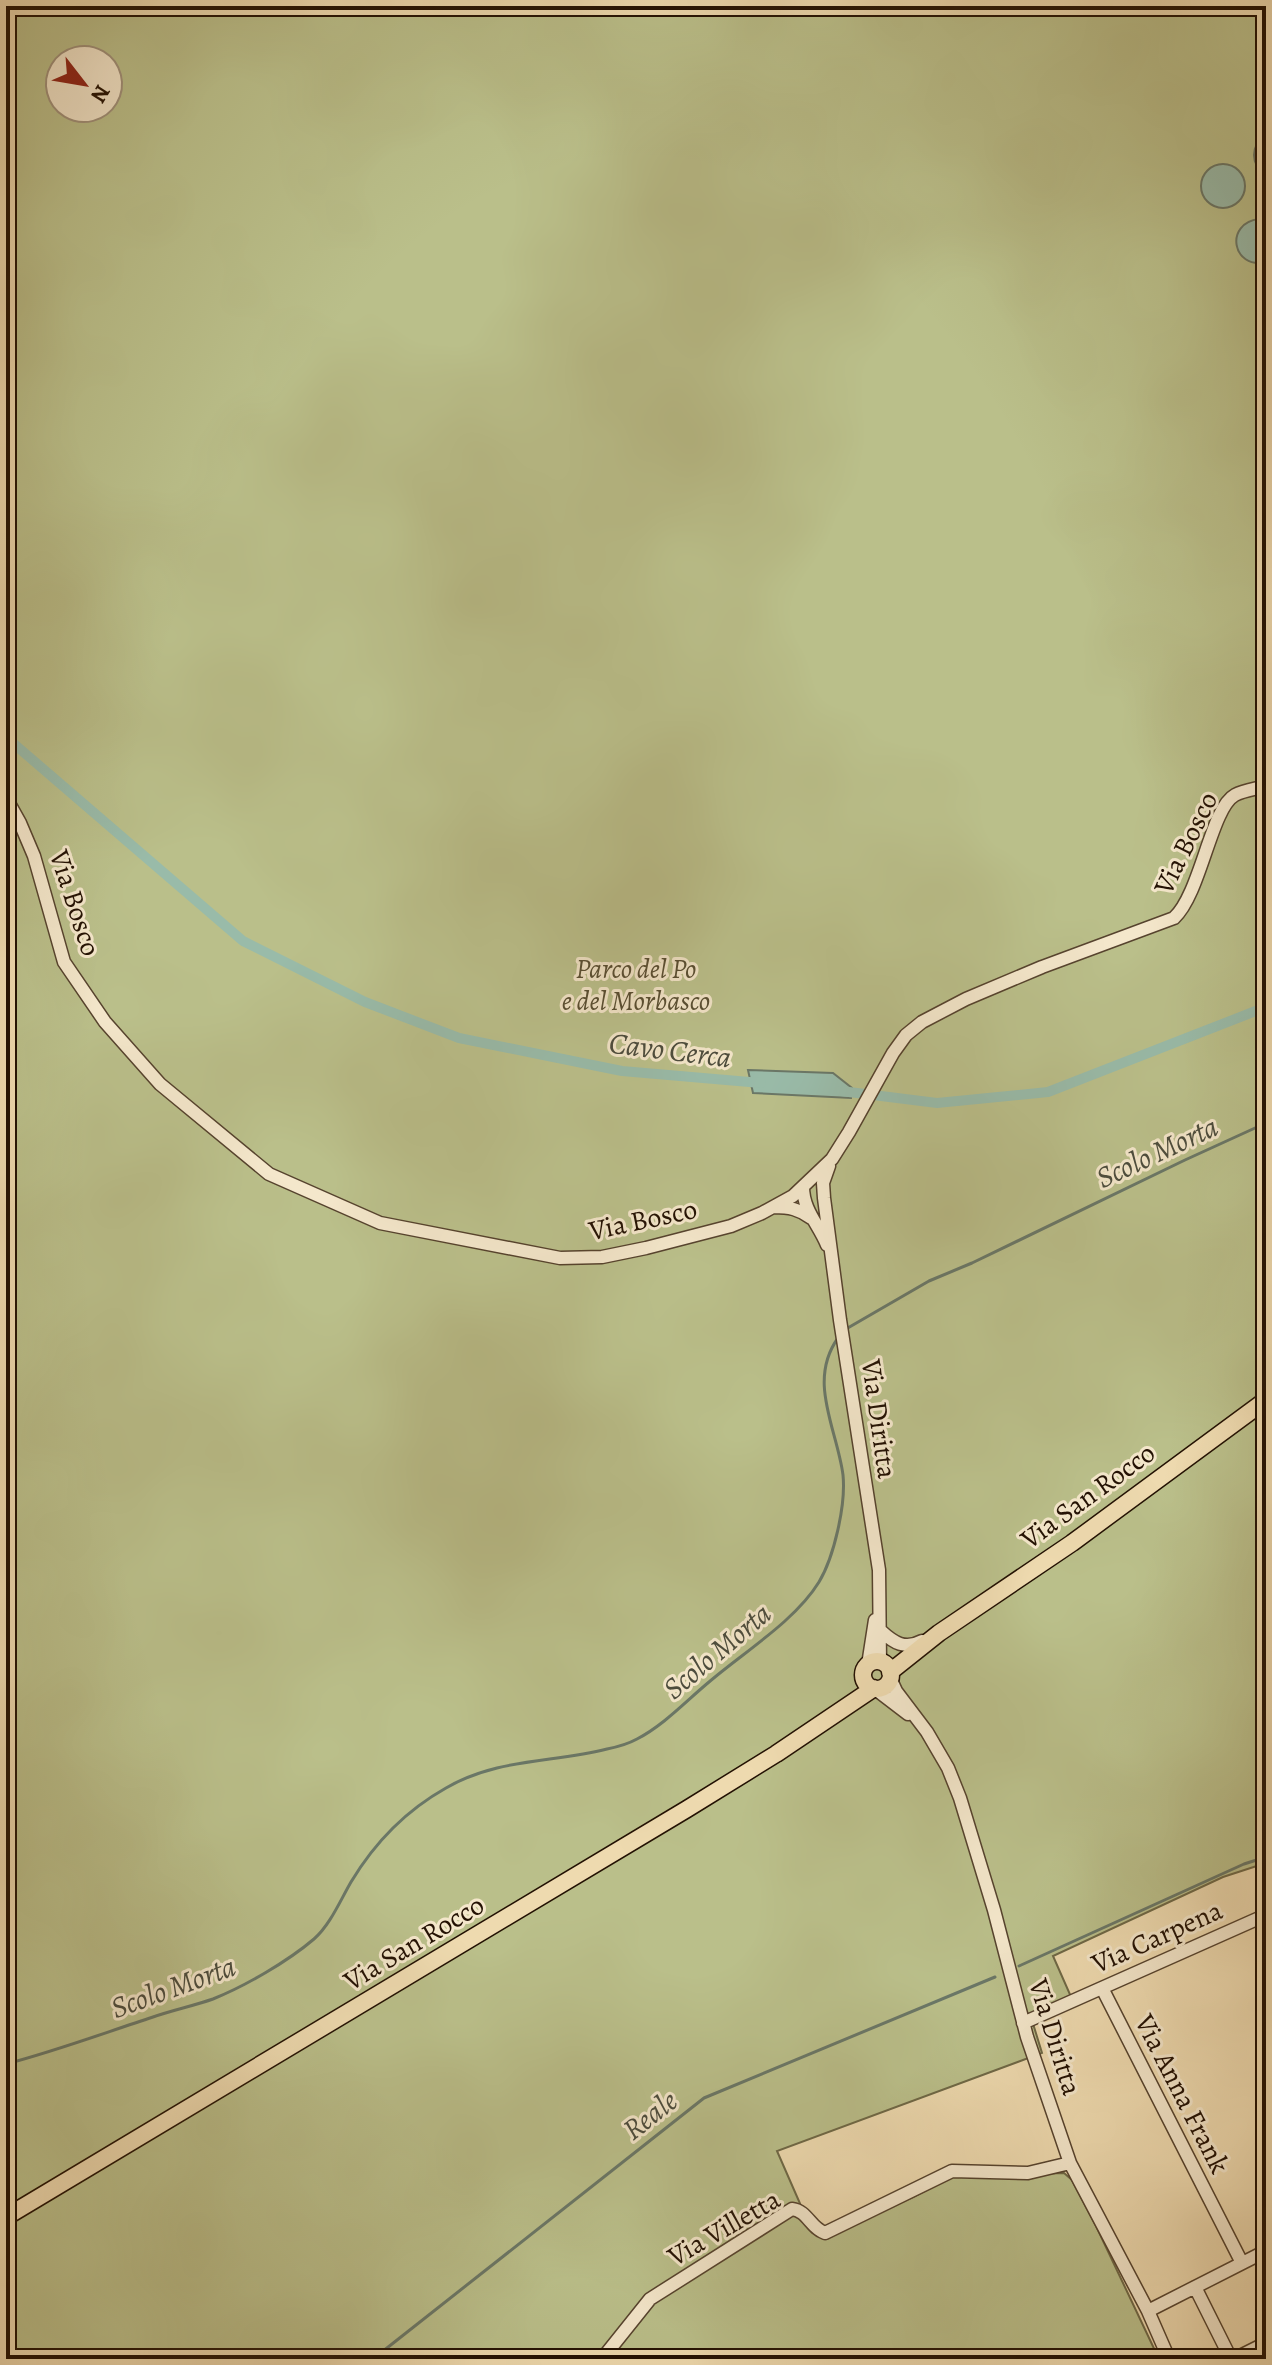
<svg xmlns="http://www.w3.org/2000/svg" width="1272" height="2365" font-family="Alegreya,serif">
<rect width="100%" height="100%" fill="#eedaaf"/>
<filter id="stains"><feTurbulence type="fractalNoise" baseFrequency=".0025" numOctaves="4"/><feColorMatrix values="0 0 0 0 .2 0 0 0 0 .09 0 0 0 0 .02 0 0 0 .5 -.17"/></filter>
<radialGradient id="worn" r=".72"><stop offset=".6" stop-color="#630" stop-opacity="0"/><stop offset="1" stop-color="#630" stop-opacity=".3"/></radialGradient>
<path fill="#babf8a" stroke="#6e6846" stroke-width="2" fill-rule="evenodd" d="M6,6H1266V1863L1223,1877L1053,1956L1072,1999L1031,2017L1042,2053L777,2151L812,2231L823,2236L913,2197L956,2175L1064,2173L1072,2180L1096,2226L1159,2359H6ZM60,60H108V108H60Z"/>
<path fill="#99bba9" stroke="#6a7767" stroke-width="2" d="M1266,135V175C1250,164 1250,146 1266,135Z
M1201 186a22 22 0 1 1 44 0a22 22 0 1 1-44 0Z
M1259,219L1266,220V262C1232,270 1224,223 1259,219Z
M748,1070L833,1073L852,1088L851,1098L753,1093Z"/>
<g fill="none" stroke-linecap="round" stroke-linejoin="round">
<path stroke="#6a7767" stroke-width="3" d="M846,1329L929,1281L972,1263L1185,1160L1266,1123
M1019,1966L1244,1864L1266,1857
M6,2064C56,2051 104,2033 153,2017C173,2010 193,2006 213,1999C245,1986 287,1962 314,1939C330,1925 340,1901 351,1882C375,1842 405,1811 446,1788C497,1758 552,1763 607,1749C617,1747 628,1744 637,1739C664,1725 686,1701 709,1682C744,1652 795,1621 819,1582C834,1557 846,1505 843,1475C837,1429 807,1381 838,1338
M373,2359L704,2098L995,1977"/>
<path stroke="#99bba9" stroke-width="10" d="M6,737L243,941L365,1002L459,1038L622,1071L761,1083
M841,1091L937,1103L1048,1092L1266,1007"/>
<defs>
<path id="minor" d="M6,798L20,823L34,856L64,962L105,1022L160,1084L269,1174L380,1223L560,1258L602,1257L646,1248L731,1226L762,1213L793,1196L832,1159L849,1132L893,1053L906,1035L922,1022L966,999L1042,967L1174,918C1201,893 1211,808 1235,795C1244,790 1256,789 1266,786
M829,1166L823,1183L824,1198L840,1320L879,1570L880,1662
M803,1187C803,1210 819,1225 827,1245
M774,1207C789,1207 799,1209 811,1218
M881,1631C894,1643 905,1650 922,1641
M868,1665L875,1620
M890,1678L896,1691L927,1732L948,1768L960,1798L994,1910L1027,2037L1070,2163L1148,2311L1169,2359
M874,1688L908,1714
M1102,1988L1242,2263
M1023,2023L1266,1915
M1195,2287L1231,2359
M1148,2311L1266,2251
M602,2359L650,2299L792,2209C808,2211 810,2228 825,2233L952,2171L1028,2173L1070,2163
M1234,2359L1266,2343"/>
<path id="major" d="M863 1675a14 14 0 1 1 28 0a14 14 0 1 1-28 0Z
M890,1672L939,1633L1072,1543L1266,1400
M6,2217L687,1809L776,1754L874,1688"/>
</defs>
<use href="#minor" stroke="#56432e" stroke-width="15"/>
<use href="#major" stroke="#231103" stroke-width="19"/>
<use href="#minor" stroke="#f4e7cb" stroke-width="12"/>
<use href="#major" stroke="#eedaaf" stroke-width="16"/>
</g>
<g text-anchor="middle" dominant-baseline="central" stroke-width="6" stroke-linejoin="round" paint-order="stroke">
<g font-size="28" fill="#231103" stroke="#f4e7cb">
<text transform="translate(1186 843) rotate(-64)">Via Bosco</text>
<text transform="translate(75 903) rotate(72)">Via Bosco</text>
<text transform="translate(643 1220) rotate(-12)">Via Bosco</text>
<text transform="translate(879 1419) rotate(82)">Via Diritta</text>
<text transform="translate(1088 1496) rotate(-36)">Via San Rocco</text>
<text transform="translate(1157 1937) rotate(-24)">Via Carpena</text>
<text transform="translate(414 1943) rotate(-31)">Via San Rocco</text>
<text transform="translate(1055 2037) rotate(73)">Via Diritta</text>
<text transform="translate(1182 2094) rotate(63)">Via Anna Frank</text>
<text transform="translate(724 2228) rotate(-30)">Via Villetta</text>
</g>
<g font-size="28" font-style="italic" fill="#584e32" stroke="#f4e7cb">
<text x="636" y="969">Parco del Po<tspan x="636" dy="32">e del Morbasco</tspan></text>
</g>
<g font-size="30" font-style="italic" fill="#4c4c3d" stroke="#f4e7cb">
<text transform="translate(670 1050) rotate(7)">Cavo Cerca</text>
<text transform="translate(1157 1152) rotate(-25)">Scolo Morta</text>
<text transform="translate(717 1651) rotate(-40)">Scolo Morta</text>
<text transform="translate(173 1987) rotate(-20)">Scolo Morta</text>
<text transform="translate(650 2115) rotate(-38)">Reale</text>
</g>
</g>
<rect width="1272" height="2365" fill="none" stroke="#eedaaf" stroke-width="32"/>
<rect x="8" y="8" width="1256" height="2349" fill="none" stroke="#231103" stroke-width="4"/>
<rect x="16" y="16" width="1240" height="2333" fill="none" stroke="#231103" stroke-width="2"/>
<g transform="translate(84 84) rotate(121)"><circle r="38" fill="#f4e7cb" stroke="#a0917b" stroke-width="2"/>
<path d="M0-6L14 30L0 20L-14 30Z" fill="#8f2418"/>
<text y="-12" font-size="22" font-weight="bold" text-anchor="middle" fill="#231103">N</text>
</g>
<rect width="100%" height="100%" filter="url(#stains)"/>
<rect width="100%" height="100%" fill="url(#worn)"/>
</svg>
